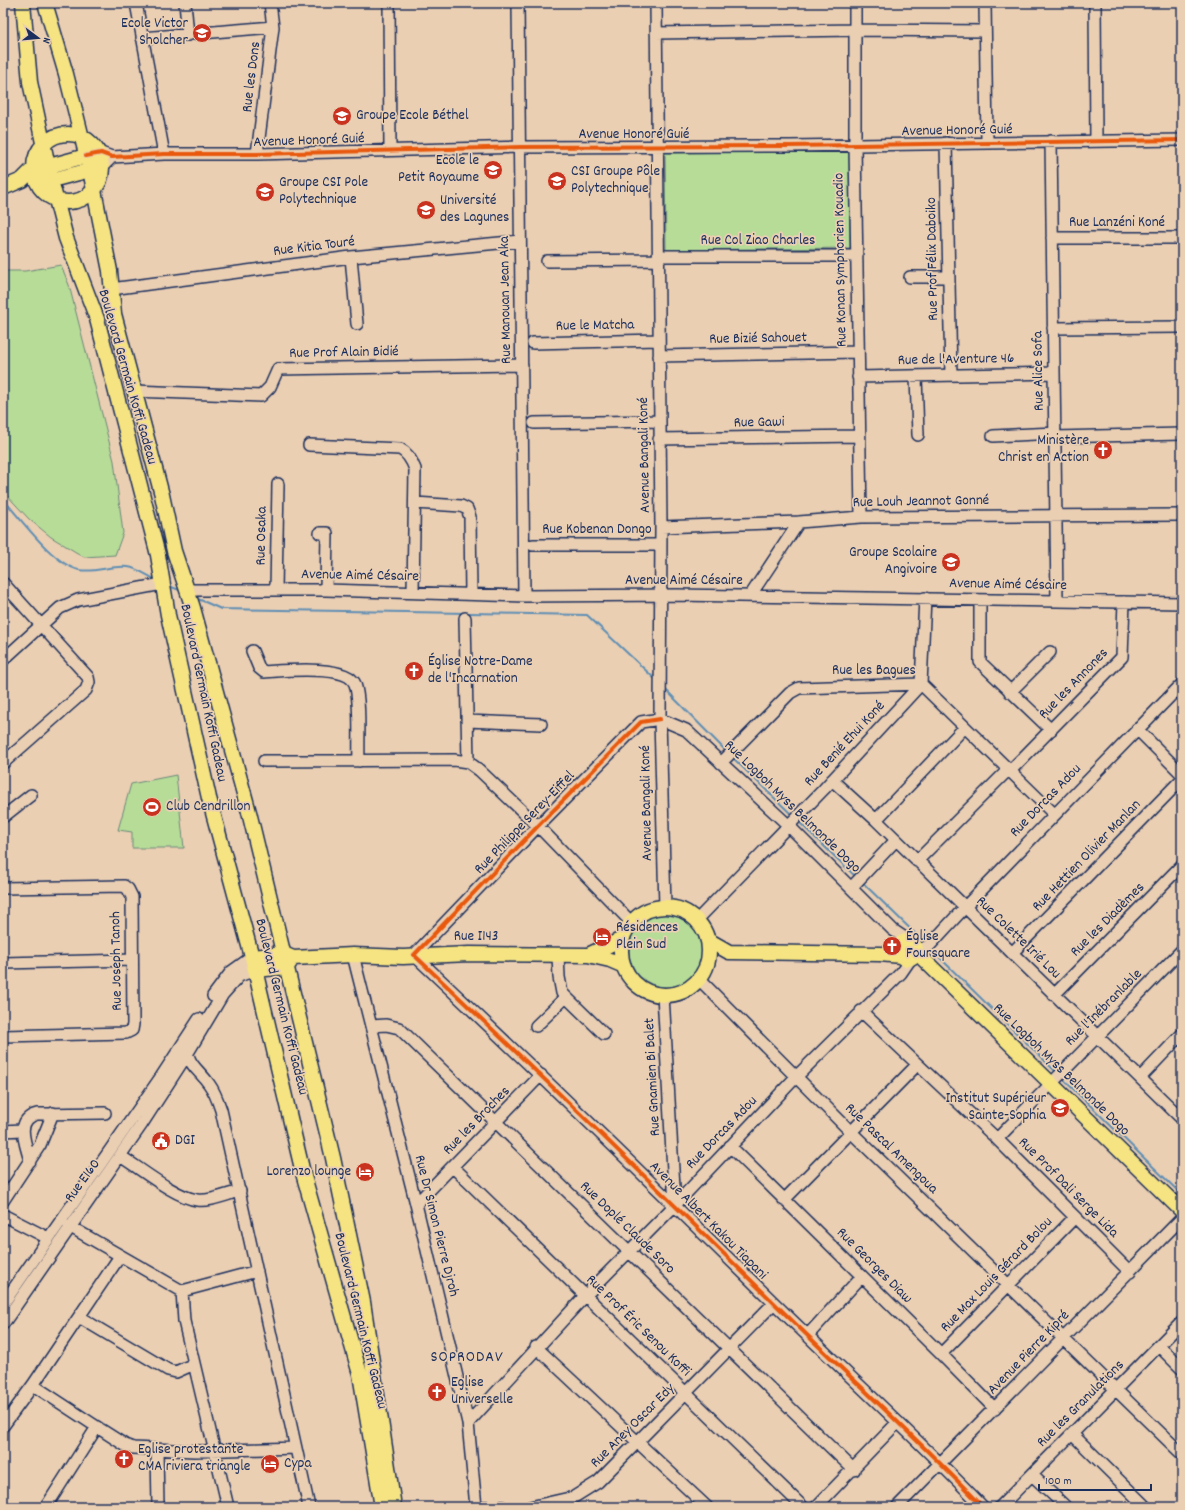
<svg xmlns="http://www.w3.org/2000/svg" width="1185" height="1510" font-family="Dekko,sans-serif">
<rect width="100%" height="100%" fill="#ebcfb2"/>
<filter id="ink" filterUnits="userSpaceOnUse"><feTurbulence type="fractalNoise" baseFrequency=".025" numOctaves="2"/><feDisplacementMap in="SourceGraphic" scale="8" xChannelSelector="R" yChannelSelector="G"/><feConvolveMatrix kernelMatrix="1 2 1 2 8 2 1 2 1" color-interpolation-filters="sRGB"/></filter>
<g filter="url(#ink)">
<path fill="#b7dc97" stroke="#69867a" d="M849,151L850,248L666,250L665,153Z
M61,265L69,285L114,461L123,533L115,555L84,557L51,537L29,519L3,491V271H25Z
M176,775L184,848H132V832L118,830L131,784Z
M629 950a37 37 0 1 1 74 0a37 37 0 1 1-74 0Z"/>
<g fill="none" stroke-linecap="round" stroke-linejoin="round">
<path stroke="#5f8eb4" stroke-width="2" d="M3,499C21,519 53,564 79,570C95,573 112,565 128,567C137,568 148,576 156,580
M169,586L182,591
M196,598L221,609L587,615L656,680
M665,689L726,751
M732,757L792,815
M798,821L856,877
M862,882L925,943
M931,949L1056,1072
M1062,1078L1182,1195"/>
<defs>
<path id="minor" d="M136,3L164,154
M185,3L188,35
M389,3L390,150
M518,3L524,596
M656,3L661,527L660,719L665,907
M855,3V145L861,517
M985,3L987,142
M1095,3L1096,140
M656,33L856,30L985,31
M142,38L273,27
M1051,141L1057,601
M946,143L951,375
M257,154L273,27L270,3
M86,156L101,153L112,157L164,154H257L520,147L790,146L1182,140
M90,170L104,165L112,157
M1052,238H1182
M658,256H857
M351,257L357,324
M547,261L658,260
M910,277H949
M111,289L351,257L520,241
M1053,328L1182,327
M533,343L658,340
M659,356L857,352
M916,376L918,435
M858,377L1054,373
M134,391L261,396L270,387L278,369L522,365
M534,423L659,421
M993,436L1055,433
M1055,437L1182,434
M659,439L859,436
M309,445L400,449C408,453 412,461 415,469L413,592
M415,503L461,506L467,509L470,517L471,594
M661,527L799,522L861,517L1182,515
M320,533H327L326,590
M533,545H660
M3,583L88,677L89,682L86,690L3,763
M186,590H326L524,596L677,595L1182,603
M276,590L278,484
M750,596L799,522
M980,600V662L1051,730
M465,618L468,762
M252,651L259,668L264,672C281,671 347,664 355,684C361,702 358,740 359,761
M3,660L60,608L78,600L162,584
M1010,692L1050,652
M660,719L641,722L538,826L414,955C535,1069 654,1185 772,1301C842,1370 915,1436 983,1507
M660,719L686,730L788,825L893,930L908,940
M467,721L541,724
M1137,729L1182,774
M264,761L454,760L468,762L479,770L538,826L631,922
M721,763L790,693L799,688L921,684L1054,814
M1010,771L1122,657L1124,602
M832,780L876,820L1182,1119
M3,817L31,795
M876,820L965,727
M917,861L1004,774
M3,888L124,886L128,889L132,897L133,1024L132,1030L126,1033L3,1036
M851,888L896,840
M697,920L824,789L921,684L925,598
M916,952L930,945L965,907L1182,684
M1012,953L1182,779
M353,955L416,1204L468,1423L476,1507
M558,955L559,977L562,993L604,1034
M3,963L132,960
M699,979L851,1132L1182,1454
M663,995L675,1205
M1054,995L1182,865
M213,996L231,972L252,957
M861,1011L997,1139L1130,1272
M371,1026L386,1025L399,1028L854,1470
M536,1026L566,997
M186,1041C187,1066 196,1066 209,1084C215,1092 218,1101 221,1110L309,1507
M1140,1078L1182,1034
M3,1131L22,1130
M997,1139L1182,950
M730,1146L941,1354L995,1409
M120,1156C140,1168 175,1197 197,1200C210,1202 227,1194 240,1191
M30,1161C26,1144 14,1120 37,1114L105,1113
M453,1167L803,1507
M784,1200L917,1065
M3,1201L40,1145L53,1113
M416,1204L541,1075
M3,1215L48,1238
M69,1226L182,1291L257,1271
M182,1291L184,1321L228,1507
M3,1304L161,1077L199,1019
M79,1317L168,1370L176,1372L194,1364
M3,1324L142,1124L186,1056L223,994L239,976L255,970
M808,1335L862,1276
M1159,1346L1182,1369
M536,1347L707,1507
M941,1354L1075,1217
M33,1385L97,1427L125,1445L133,1448L194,1451L296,1448
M468,1423L585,1296L675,1205L796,1077L901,973L912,957
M3,1426L33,1385L120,1256
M1072,1434L1146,1507
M157,1450L158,1507
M1032,1475L1066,1507
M46,1507L97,1427
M476,1507H502
M530,1507L574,1497L598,1482L774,1303
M816,1507L898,1422
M897,1507L1182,1218
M1000,1507L1182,1322"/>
<path id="major" d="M23,3L30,82L51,180L66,238L97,319L158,555L168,615L209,798L252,957L303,1173L360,1374L382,1507
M45,3L66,74L90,170L110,271L114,314L162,495L174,551L193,608L249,812L333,1158L363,1302L394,1507
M34 168a34 34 0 1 1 68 0a34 34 0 1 1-68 0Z
M44,182L90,170
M3,188L22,180L31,171L86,156
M621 951a44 44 0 1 1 88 0a44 44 0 1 1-88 0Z
M708,940L729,952L880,954L901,956
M898 950a9 9 0 1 1 18 0a9 9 0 1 1-18 0Z
M916,952L1182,1211
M588,955L622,939
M252,957L284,954L293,958L353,955L403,957L469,954L588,955L610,960L624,966
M255,970L287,967L292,959"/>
</defs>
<use href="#minor" stroke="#1b2f5e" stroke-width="14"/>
<use href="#major" stroke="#1b2f5e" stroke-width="17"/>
<use href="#minor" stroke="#ebcfb2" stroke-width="11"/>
<use href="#major" stroke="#f6e381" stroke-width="14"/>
<defs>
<path id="cycleway" d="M86,156L101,153L112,157L164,154H257L520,147L790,146L1182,140
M660,719L641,722L538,826L414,955C535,1069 654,1185 772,1301C842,1370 915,1436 983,1507"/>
</defs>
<use href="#cycleway" stroke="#ebcfb2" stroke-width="6"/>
<use href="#cycleway" stroke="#e8590c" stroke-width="4"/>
</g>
</g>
<defs>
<symbol id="school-disc" viewBox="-11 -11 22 22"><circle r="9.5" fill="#c8321e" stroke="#ebcfb2"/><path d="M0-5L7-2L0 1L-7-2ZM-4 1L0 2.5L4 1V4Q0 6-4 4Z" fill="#fff"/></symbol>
<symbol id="university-disc" viewBox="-11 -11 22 22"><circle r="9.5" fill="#c8321e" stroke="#ebcfb2"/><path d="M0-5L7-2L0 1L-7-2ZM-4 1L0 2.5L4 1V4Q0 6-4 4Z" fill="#fff"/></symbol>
<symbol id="church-disc" viewBox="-11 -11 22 22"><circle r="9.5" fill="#c8321e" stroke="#ebcfb2"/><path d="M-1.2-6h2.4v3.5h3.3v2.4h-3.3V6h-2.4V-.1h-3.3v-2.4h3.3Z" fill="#fff"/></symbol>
<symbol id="stadium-disc" viewBox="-11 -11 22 22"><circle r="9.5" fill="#c8321e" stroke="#ebcfb2"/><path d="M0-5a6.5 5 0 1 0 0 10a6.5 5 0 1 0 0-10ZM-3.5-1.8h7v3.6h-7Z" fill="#fff"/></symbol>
<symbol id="hotel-disc" viewBox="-11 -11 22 22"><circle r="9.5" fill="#c8321e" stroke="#ebcfb2"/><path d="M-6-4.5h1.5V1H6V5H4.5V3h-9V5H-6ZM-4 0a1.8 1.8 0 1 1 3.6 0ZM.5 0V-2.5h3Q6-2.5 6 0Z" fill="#fff"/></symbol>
<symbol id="civic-disc" viewBox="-11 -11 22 22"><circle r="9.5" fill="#c8321e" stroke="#ebcfb2"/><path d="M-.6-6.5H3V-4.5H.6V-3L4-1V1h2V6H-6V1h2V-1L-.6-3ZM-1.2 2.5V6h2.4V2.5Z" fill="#fff"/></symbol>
</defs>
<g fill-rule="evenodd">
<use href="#school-disc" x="191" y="22" width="22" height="22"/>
<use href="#school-disc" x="331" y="105" width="22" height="22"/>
<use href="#school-disc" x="482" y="159" width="22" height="22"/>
<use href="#university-disc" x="546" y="170" width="22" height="22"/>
<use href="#university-disc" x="254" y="181" width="22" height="22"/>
<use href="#university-disc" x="415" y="199" width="22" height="22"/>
<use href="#church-disc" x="1092" y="439" width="22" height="22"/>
<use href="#school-disc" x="940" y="551" width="22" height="22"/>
<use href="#church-disc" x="403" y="660" width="22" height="22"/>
<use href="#stadium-disc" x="141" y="796" width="22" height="22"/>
<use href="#hotel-disc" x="591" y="926" width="22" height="22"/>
<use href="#church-disc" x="881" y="935" width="22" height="22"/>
<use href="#university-disc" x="1049" y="1097" width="22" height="22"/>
<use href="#civic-disc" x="150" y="1130" width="22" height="22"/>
<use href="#hotel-disc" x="354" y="1161" width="22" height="22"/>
<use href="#church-disc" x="426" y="1381" width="22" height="22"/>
<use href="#church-disc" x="113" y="1448" width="22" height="22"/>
<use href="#hotel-disc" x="259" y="1453" width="22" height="22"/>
</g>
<g text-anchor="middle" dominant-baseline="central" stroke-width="3.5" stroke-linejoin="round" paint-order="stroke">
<g font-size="15" fill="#1b2f5e" stroke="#ebcfb2" text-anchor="start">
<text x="188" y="24" text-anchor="end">Ecole Victor<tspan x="188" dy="17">Sholcher</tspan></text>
<text x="356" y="116">Groupe Ecole Béthel</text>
<text x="479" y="161" text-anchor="end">Ecole le<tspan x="479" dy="17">Petit Royaume</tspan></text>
<text x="571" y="172">CSI Groupe Pôle<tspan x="571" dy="17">Polytechnique</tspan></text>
<text x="279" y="183">Groupe CSI Pole<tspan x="279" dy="17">Polytechnique</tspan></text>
<text x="440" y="201">Université<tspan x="440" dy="17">des Lagunes</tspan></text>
<text x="1089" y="441" text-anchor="end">Ministère<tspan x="1089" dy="17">Christ en Action</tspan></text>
<text x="937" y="553" text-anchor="end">Groupe Scolaire<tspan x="937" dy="17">Angivoire</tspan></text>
<text x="428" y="662">Église Notre-Dame<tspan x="428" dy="17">de l'Incarnation</tspan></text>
<text x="166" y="807">Club Cendrillon</text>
<text x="616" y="928">Résidences<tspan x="616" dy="17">Plein Sud</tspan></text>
<text x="906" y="937">Église<tspan x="906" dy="17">Foursquare</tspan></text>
<text x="1046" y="1099" text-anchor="end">Institut Supérieur<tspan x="1046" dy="17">Sainte-Sophia</tspan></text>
<text x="175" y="1141">DGI</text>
<text x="351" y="1172" text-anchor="end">Lorenzo lounge</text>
<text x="451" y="1383">Eglise<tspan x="451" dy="17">Universelle</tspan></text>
<text x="138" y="1450">Eglise protestante<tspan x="138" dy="17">CMA riviera triangle</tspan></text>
<text x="284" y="1464">Cypa</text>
</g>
<g font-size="15" fill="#1b2f5e" stroke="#ebcfb2">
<text transform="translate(252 77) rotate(-83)">Rue les Dons</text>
<text transform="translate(957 131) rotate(-1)">Avenue Honoré Guié</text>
<text x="634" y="135">Avenue Honoré Guié</text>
<text transform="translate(309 141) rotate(-2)">Avenue Honoré Guié</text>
<text x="1117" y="223">Rue Lanzéni Koné</text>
<text x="758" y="241">Rue Col Ziao Charles</text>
<text transform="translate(314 247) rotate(-7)">Rue Kitia Touré</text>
<text transform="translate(933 259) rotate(-91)">Rue Prof Félix Daboiko</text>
<text transform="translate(841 260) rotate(-91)">Rue Konan Symphorien Kouadio</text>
<text transform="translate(506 300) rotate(-91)">Rue Manouan Jean Aka</text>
<text transform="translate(595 326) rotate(-1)">Rue le Matcha</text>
<text transform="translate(758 339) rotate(-1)">Rue Bizié Sahouet</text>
<text transform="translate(344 353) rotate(-1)">Rue Prof Alain Bidié</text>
<text transform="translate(956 360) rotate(-1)">Rue de l'Aventure 46</text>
<text transform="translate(1039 371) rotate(-91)">Rue Alice Sofa</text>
<text transform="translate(127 377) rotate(74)">Boulevard Germain Koffi Gadeau</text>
<text transform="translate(759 423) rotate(-1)">Rue Gawi</text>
<text transform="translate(645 455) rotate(-91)">Avenue Bangali Koné</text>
<text transform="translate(921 502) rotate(-1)">Rue Louh Jeannot Gonné</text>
<text x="597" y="530">Rue Kobenan Dongo</text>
<text transform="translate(262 536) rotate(-89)">Rue Osaka</text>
<text transform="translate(360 576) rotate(1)">Avenue Aimé Césaire</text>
<text x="684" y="581">Avenue Aimé Césaire</text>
<text transform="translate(1008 585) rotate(1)">Avenue Aimé Césaire</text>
<text x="874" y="671">Rue les Bagues</text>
<text transform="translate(1074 684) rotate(-46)">Rue les Annones</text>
<text transform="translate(203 693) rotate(78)">Boulevard Germain Koffi Gadeau</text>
<text transform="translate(845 744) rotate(-47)">Rue Benié Ehui Koné</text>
<text transform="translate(1046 801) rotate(-46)">Rue Dorcas Adou</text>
<text transform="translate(647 803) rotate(-91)">Avenue Bangali Koné</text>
<text transform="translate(792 807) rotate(44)">Rue Logboh Myss Belmonde Dogo</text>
<text transform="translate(525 823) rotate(-46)">Rue Philippe Serey-Eiffel</text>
<text transform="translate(1087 856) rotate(-46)">Rue Hettien Olivier Manlan</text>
<text transform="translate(1108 920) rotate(-45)">Rue les Diadèmes</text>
<text x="476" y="937">Rue I143</text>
<text transform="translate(1018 938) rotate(44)">Rue Colette Irié Lou</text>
<text transform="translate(117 961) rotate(-91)">Rue Joseph Tanoh</text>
<text transform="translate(281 1007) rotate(76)">Boulevard Germain Koffi Gadeau</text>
<text transform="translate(1104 1008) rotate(-45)">Rue l'Inébranlable</text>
<text transform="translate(1061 1070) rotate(44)">Rue Logboh Myss Belmonde Dogo</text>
<text transform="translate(653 1077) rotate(-93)">Rue Gnamien Bi Balet</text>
<text transform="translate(477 1121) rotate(-46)">Rue les Broches</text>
<text transform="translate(722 1133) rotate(-46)">Rue Dorcas Adou</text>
<text transform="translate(891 1149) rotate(44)">Rue Pascal Amengoua</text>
<text transform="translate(83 1181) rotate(-54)">Rue E160</text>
<text transform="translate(1068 1188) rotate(45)">Rue Prof Dali Serge Lida</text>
<text transform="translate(708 1221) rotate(45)">Avenue Albert Kakou Tiapani</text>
<text transform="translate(436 1226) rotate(76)">Rue Dr Simon Pierre Djroh</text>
<text transform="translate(627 1228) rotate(44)">Rue Doplé Claude Soro</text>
<text transform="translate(874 1266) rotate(45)">Rue Georges Diaw</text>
<text transform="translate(997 1275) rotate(-46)">Rue Max Louis Gérard Bolou</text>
<text transform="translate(360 1321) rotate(76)">Boulevard Germain Koffi Gadeau</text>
<text transform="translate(638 1326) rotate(44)">Rue Prof Éric Senou Koffi</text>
<text transform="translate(1029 1353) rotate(-46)">Avenue Pierre Kipré</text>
<text transform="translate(1081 1404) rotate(-45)">Rue les Granulations</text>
<text transform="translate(633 1426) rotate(-45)">Rue Aney Oscar Edy</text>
</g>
<g font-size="16" letter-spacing="1" fill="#1b2f5e" stroke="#ebcfb2">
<text x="467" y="1357">SOPRODAV</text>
</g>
</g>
<rect width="1185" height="1510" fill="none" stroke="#ebcfb2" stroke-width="16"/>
<rect x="8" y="8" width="1169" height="1494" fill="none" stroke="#1b2f5e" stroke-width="1.5" filter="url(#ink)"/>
<g transform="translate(38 38) rotate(106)" stroke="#ebcfb2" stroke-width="3" paint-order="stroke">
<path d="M0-3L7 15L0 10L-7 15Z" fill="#1b2f5e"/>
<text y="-6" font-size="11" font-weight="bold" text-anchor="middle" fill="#1b2f5e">N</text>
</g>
<path d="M1039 1484v6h112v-6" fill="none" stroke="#1b2f5e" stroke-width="2"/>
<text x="1045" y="1484" font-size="12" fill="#1b2f5e" stroke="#ebcfb2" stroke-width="3" paint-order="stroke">100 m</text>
</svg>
